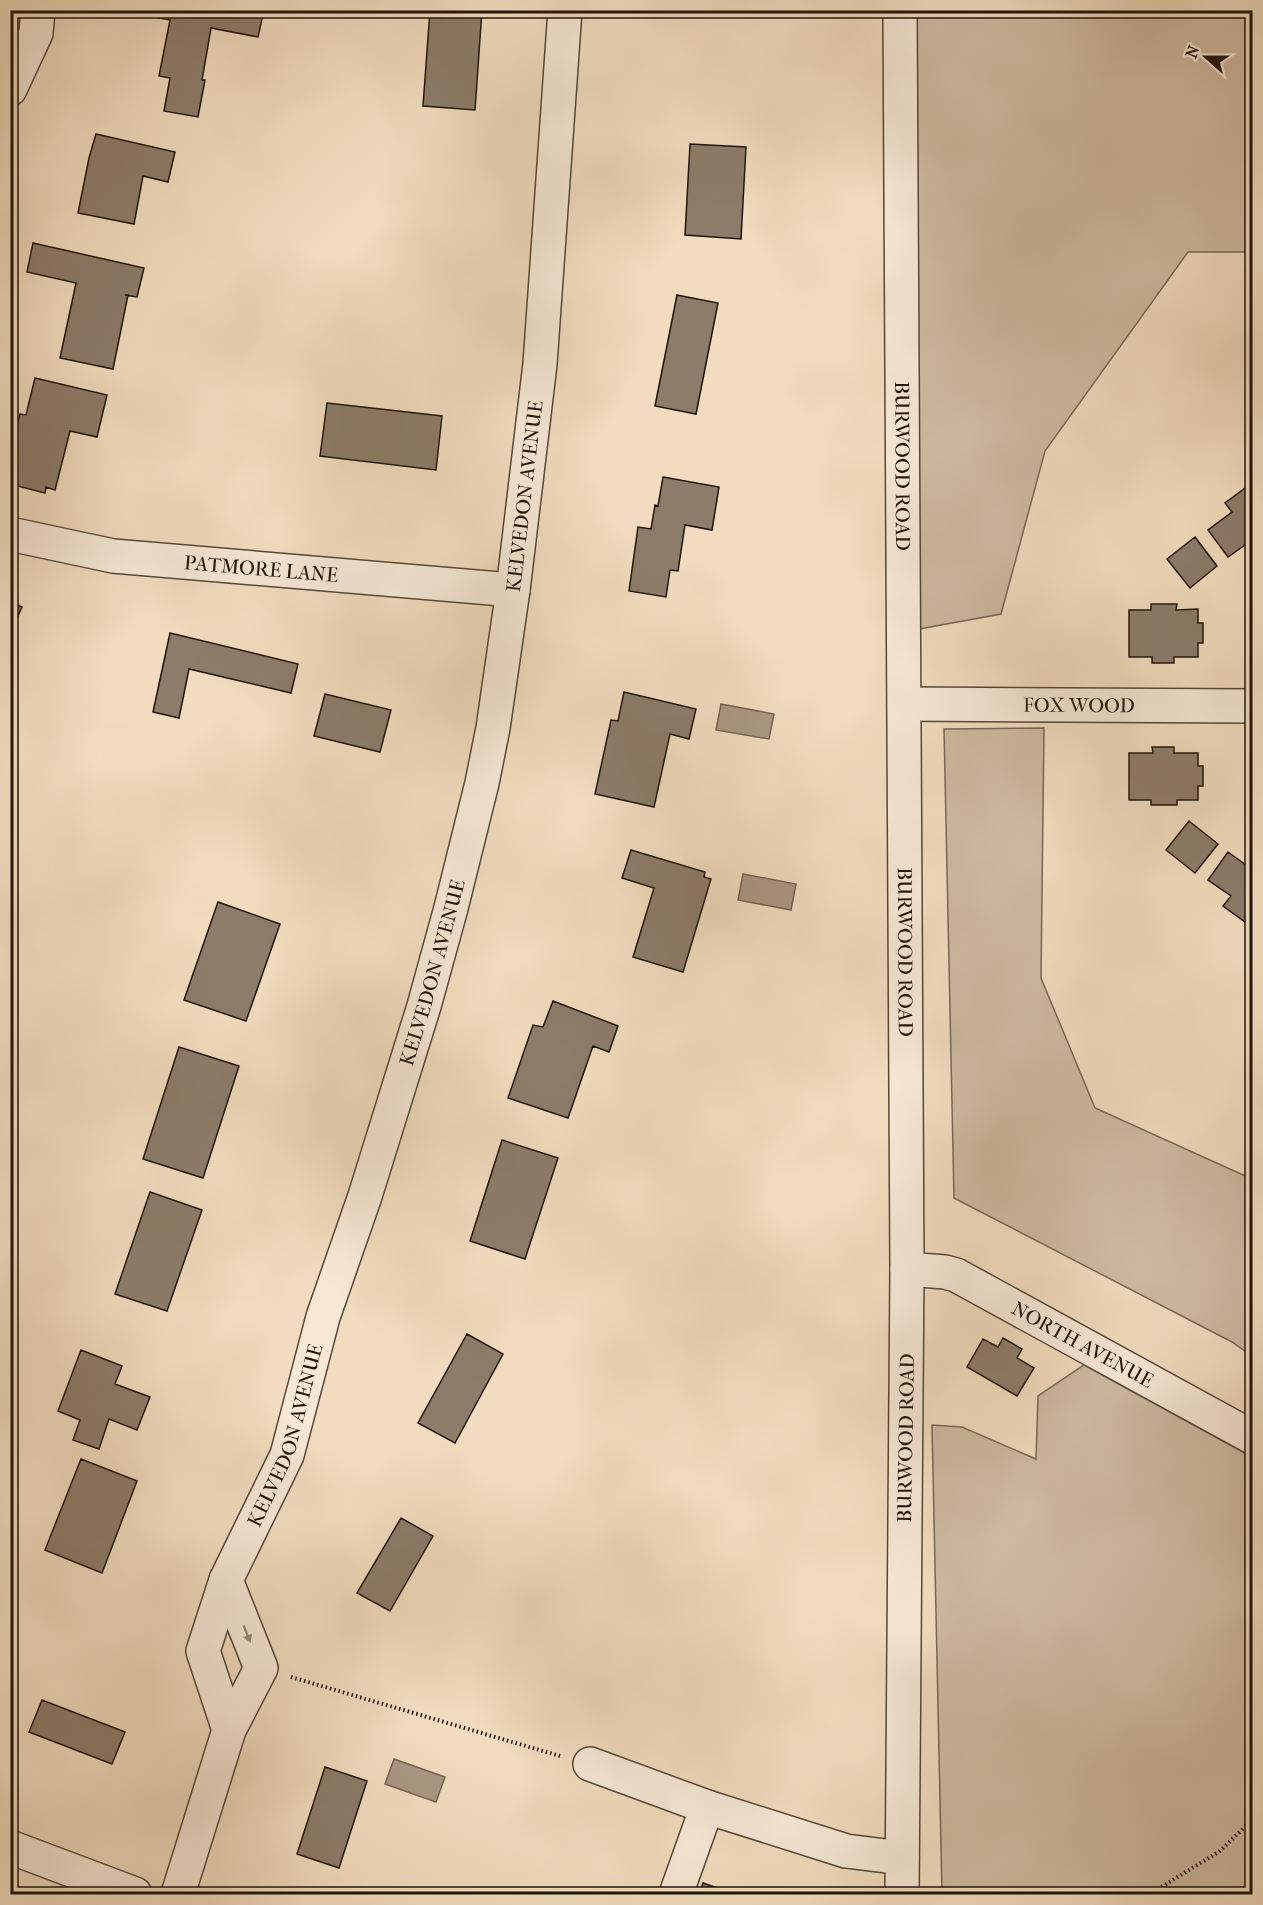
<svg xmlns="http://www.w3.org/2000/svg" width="1263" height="1905" font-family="'IM FELL French Canon',serif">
<rect width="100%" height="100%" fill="#f1dcbf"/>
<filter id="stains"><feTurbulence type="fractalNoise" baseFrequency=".00333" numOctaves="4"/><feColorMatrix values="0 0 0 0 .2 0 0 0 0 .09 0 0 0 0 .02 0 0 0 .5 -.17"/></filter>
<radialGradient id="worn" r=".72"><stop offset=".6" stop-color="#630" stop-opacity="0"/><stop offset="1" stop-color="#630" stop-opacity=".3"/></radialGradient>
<path fill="#cdbaa0" stroke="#766856" stroke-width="1.5" d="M917,11H1252V252H1188L1045,451L1001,614L919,629Z
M1044,728L1041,978L1095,1108L1252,1179V1356L1232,1342L954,1198L944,729Z
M1084,1365L1252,1457V1894H942L932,1425L962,1427L1036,1459L1038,1396Z"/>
<path fill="#aa9882" stroke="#726452" stroke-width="1.5" d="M721,704L774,714L769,739L716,730Z
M743,874L796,884L791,910L738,900Z
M394,1759L445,1777L436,1802L385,1784Z"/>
<path fill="#8c7c69" stroke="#1f150b" stroke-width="1.5" d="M155,10H264L258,37L211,28L202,80H205L198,117L164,111L170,78L159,76L170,20L154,17Z
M430,10H482L475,110L423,106Z
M96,134L175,152L168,182L143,176L134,224L78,213L89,158Z
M690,144L746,147L741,239L685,235Z
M33,243L144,268L137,297L125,295H128L113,369L60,358L76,283L27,272Z
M677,295L718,303L696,414L655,406Z
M35,378L107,395L97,437L70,431L55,490L46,487L45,493L10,484V451L20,414L26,415Z
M327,403L442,416L436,470L320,456Z
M663,477L719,487L712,530L685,525L678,571L670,570L666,597L629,591L638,527L651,529L655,505L658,506Z
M1252,483V540L1228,557L1208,530L1232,512L1225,503Z
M1195,537L1217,566L1190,588L1167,559Z
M10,602L22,607L10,634Z
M1151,604H1177L1176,610L1198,609V623H1203V643H1198V657H1174V663H1152V657H1129V610H1151Z
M170,633L298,664L291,693L189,669L179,718L153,712Z
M624,692L696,709L689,739L670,734L654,807L595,794L611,720L618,721Z
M325,694L391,710L380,752L314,736Z
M1152,747H1174V753H1198V766H1203V786H1198V800H1177V805H1151V800H1129V753H1153Z
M1189,821L1218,844L1195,873L1166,850Z
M631,850L705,872L704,877L711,879L683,972L633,957L654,888L622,878Z
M1228,852L1250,868L1252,866V927L1223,906L1231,896L1208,880Z
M218,902L280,924L246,1021L184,1000Z
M553,1001L618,1026L609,1052L593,1046L568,1118L508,1098L533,1025L543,1027Z
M179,1047L239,1066L203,1178L143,1159Z
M502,1140L558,1158L525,1259L470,1241Z
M150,1192L202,1210L167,1311L115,1294Z
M467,1334L503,1354L455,1443L418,1423Z
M1003,1338L1022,1349L1017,1358L1034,1368L1017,1396L967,1367L983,1339L998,1347Z
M81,1350L122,1366L115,1384L150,1397L137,1430L109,1419L99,1449L73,1440L80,1420L58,1411Z
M81,1459L137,1481L102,1573L45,1550Z
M401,1518L433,1536L390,1611L357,1593Z
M42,1700L125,1732L112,1764L29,1732Z
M325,1767L367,1781L339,1868L297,1854Z
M703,1883L732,1893V1894H699Z"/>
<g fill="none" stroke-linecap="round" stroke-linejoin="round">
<defs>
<g id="minor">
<path id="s1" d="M900,10L907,1269L902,1894"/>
<path d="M10,89L36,33L38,10"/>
<path id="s2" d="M10,534L113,556L513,590"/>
<path id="s3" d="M905,704L1252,706"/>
<path id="s4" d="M907,1269L945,1272L956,1275L1252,1437"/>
<path id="s5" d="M229,1730L203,1651L226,1580L287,1455L323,1317L365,1196L424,1006L451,908L482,783L493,728L513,590L540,364L565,10"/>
<path d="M590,1764L707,1807L846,1851L902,1858"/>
<path d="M10,1847L135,1894"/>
<path d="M178,1894L229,1730L261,1668L226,1580"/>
<path d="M676,1894L707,1807"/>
</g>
</defs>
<use href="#minor" stroke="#544738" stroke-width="36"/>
<path stroke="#1f150b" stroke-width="4" stroke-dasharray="1.5 3" stroke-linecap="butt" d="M291,1677L560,1756
M1150,1894L1220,1851L1252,1820"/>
<use href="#minor" stroke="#f6e8d5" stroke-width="33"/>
</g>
<defs><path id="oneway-solid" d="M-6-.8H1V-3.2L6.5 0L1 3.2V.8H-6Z" transform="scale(1.5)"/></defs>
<use fill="#95897a" href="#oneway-solid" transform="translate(247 1634) rotate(68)"/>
<g text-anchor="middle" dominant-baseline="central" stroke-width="4.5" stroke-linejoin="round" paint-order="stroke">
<g font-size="20" fill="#1f150b" stroke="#f6e8d5">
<text stroke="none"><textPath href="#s1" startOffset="456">BURWOOD ROAD</textPath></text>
<text stroke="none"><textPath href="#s5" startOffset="1287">KELVEDON AVENUE</textPath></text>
<text stroke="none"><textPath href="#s2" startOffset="254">PATMORE LANE</textPath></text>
<text stroke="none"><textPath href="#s3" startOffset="174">FOX WOOD</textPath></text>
<text stroke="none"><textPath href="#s1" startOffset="942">BURWOOD ROAD</textPath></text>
<text stroke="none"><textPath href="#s5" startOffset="801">KELVEDON AVENUE</textPath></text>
<text stroke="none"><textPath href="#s4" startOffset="194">NORTH AVENUE</textPath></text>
<text stroke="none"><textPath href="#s5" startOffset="315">KELVEDON AVENUE</textPath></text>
<text transform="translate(906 1438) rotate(-89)">BURWOOD ROAD</text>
</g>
</g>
<rect width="1263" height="1905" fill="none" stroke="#f1dcbf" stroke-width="36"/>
<rect x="12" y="12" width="1239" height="1881" fill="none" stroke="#1f150b" stroke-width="3"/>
<rect x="18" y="18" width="1227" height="1869" fill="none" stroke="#1f150b" stroke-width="1.5"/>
<g transform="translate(1206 57) rotate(291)" stroke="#f6e8d5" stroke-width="4.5" paint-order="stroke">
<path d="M0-4.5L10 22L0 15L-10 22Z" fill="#1f150b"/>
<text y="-9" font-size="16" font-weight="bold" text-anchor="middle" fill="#1f150b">N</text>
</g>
<rect width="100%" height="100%" filter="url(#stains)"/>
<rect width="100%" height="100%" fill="url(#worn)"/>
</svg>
